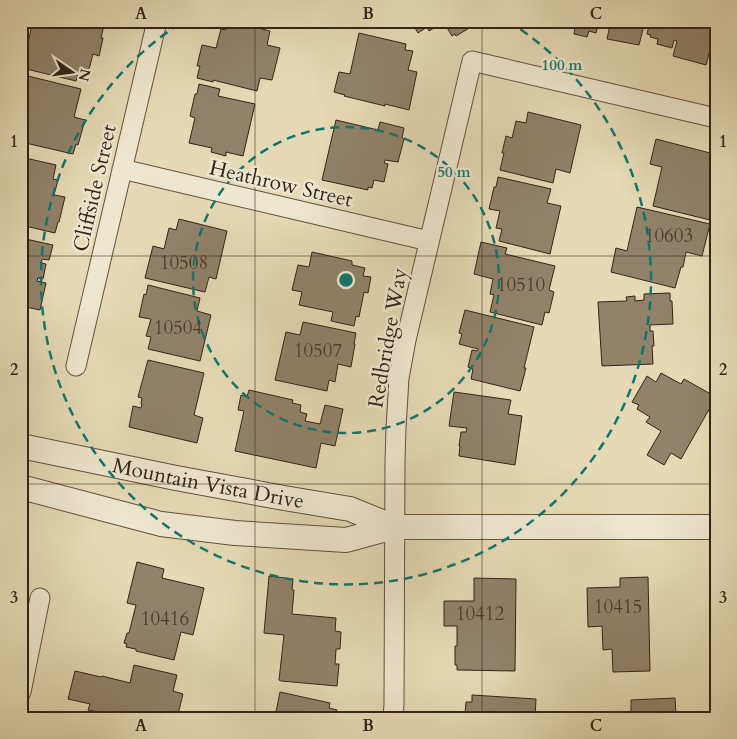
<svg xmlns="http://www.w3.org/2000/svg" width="737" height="739" font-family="Cardo,serif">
<rect width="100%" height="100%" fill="#e5dab5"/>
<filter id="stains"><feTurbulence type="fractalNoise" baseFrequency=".004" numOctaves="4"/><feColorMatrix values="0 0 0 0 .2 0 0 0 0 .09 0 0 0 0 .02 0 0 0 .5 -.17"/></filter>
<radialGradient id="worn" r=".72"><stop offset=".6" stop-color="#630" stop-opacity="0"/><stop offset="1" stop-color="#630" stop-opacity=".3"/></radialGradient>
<path fill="#91826a" stroke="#352218" d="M33,21L47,22V21H105L101,38H103L99,56L93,54L88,73L79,71L76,81L22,68Z
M229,21L270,31L267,45L280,48L272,80L260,78L257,91L213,80V82L197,78L200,66H197L202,45L216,48L221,29L226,30Z
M411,21H437L439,25L429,31L427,27L418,33Z
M443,21H475V22L470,25L471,27L456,36L455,34L452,36Z
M574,21H645L639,45L607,39L610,25L599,22L596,33L589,31L587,37L574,34L575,28L572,27Z
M650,21H713L710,34L714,35L706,65L673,56L677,41L674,40L672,48L657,44L658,39L650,37L651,35L647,34Z
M359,33L406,44L405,50L413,51L408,70L417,72L409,110L385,104V106L344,96L345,95L334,92L339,72L350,74Z
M28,76L81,89L74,117L85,120L78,145L76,144L73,154L21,142V116L24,117L28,98L23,96Z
M199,84L220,89L218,96L255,104L243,156L226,152V156L211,152L212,148L189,143L195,118L190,116L195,94H197Z
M528,112L581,125L570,173L556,169L553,183L500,170L504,153H502L506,136L512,138L516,121L526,123Z
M336,120L378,130L380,122L404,128L402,138L404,139L398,162L385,160L384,163L388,164L384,182L374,180L372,188L368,187V190L322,180Z
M656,139L714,154L712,164L716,165L711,182L716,183V195L710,220L653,206L662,167L650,164Z
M21,157L56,165L53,179L58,180L54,195L65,197L59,222H58L55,233L21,225Z
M498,177L551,189L547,203L561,206L550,254L499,241L502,229L496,228L500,211L489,209L494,187H496Z
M637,207L710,224L702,256L686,252L683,267H681L675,288L611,272L616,248L627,251Z
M179,219L227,231L216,279L209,277L205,292L145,278L153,246L164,249L169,228L176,230Z
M21,238L53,245L49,260L42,259L41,263L46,264L43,279L38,278L37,281L46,283L40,310L21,306Z
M481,242L507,248L505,254L555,266L549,290L554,292L549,313L545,312L542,325L490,312L494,295L490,294L493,279L474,274Z
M312,252L352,261V265L365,268L363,276L371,277L368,293L364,292L359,317L356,316L354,326L331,321L333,312L299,305L302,292L292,290L298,265L309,267Z
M148,285L200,298L197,311L211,315L200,361L148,349L151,337L146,336L151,319L139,317L144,294L146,295Z
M670,293V301H672L673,324L650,325V331H653L654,346H652L653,364L602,366L598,302L627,301L626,297L635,296V301L644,300V294Z
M465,310L534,327L524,368H526L520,391L471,379L473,369L468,367L472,350L477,351L478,349L459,344L462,334L459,333Z
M303,322L356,333L354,344H355L351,367L338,364L335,382L329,380L327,391L275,380L286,332L300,335Z
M148,360L204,373L194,415L203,418L197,443L129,427L133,406L141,408L142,404H141L142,398L138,397Z
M661,373L681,384L684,379L716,397L681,459L671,453L664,465L647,455L661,431L646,422L650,417L637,409L639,405L632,402L647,376L656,382Z
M249,390L293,400L292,403L301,405L300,412L307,414L305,421L320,424L325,405L343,409L335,446L321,443L316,468L235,451L244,411L238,410L241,395L247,397Z
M454,392L511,400L508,414L522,416L515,465L459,456L460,446H459L461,432H466L467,428L449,426Z
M137,562L164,569L162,578L204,588L193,635L181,632L174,660L136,651V649L126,647L127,644L124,643L127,633H129L136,605L127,603Z
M269,576L293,579L292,590H294L292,614L336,618L335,631L341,632L340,649H336L335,664H339L337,686L281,681L279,680L284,635L264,633Z
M648,577L650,671L613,672L612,649L603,650L602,626L588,627L587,588L620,587V578Z
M474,578L516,579L515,671L457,670V665H455V646H457V626H444V601H474Z
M134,665L177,675L173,691L183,694L177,718H103L104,713L88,710L90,704L68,699L75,671L101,677L102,676L130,683Z
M280,692L330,703L329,708L337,710L335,718H281L282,713L276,712Z
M472,695L536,699L535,718H463V714H465L466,702H472Z
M675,698L676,716H678V718H631V700Z"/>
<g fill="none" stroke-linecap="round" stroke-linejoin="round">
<defs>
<path id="minor" d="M122,169L429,241
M76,366L157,21
M21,692L40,598
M393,718L394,704L395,461L396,428L399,378L406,340L472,61L716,118"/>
<g id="tertiary">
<path id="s1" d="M21,446L176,478L284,498L350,509L394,527"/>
<path d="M21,487L161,524L235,533L346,540L394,527H716"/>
</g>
</defs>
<use href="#minor" stroke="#61503f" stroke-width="21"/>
<use href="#tertiary" stroke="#61503f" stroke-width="26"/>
<use href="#minor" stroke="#eee7cf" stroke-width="19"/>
<use href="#tertiary" stroke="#eee7cf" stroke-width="24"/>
</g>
<path fill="none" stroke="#352218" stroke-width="1" stroke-opacity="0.55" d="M255,21V718M482,21V718M21,256H716M21,484H716"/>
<g fill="none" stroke="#0f766e" stroke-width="2.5" stroke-dasharray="9 6">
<circle cx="346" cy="280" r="153"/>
<path d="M508 21A305 305 0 1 1 184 21"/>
</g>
<g text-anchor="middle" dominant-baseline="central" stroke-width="5" stroke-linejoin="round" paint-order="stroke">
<g font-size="19" fill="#4c3a2c">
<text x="669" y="236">10603</text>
<text x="184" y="263">10508</text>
<text x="521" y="285">10510</text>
<text x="178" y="328">10504</text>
<text x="318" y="351">10507</text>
<text x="618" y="607">10415</text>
<text x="480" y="614">10412</text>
<text x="165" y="619">10416</text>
</g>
<g font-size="21" fill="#352218" stroke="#eee7cf">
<text transform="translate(281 184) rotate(13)">Heathrow Street</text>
<text transform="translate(95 188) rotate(-77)">Cliffside Street</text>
<text transform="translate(388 338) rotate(-80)">Redbridge Way</text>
<text stroke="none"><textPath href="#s1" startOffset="191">Mountain Vista Drive</textPath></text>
</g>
</g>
<circle cx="346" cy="280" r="8" fill="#0f766e" stroke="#eee7cf" stroke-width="2.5"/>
<g font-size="15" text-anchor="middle" font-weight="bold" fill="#0f766e" stroke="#eee7cf" stroke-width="5" stroke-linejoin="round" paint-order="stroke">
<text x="562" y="70">100 m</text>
<text x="454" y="177">50 m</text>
</g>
<rect width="737" height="739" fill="none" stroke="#e5dab5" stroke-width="55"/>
<g transform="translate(72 72) rotate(103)" stroke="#eee7cf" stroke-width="4" paint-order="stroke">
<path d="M0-4L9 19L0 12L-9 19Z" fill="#352218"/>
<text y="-8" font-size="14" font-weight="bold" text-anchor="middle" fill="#352218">N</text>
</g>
<rect x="28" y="28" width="682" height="684" fill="none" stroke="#352218" stroke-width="2"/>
<g font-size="16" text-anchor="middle" font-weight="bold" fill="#352218">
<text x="141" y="19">A</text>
<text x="368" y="19">B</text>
<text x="596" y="19">C</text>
<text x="14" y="147">1</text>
<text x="723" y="147">1</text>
<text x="14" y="375">2</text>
<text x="723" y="375">2</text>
<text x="14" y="603">3</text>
<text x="723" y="603">3</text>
<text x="141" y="731">A</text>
<text x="368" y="731">B</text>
<text x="596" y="731">C</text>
</g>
<rect width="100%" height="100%" filter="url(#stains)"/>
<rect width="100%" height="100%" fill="url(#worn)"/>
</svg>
